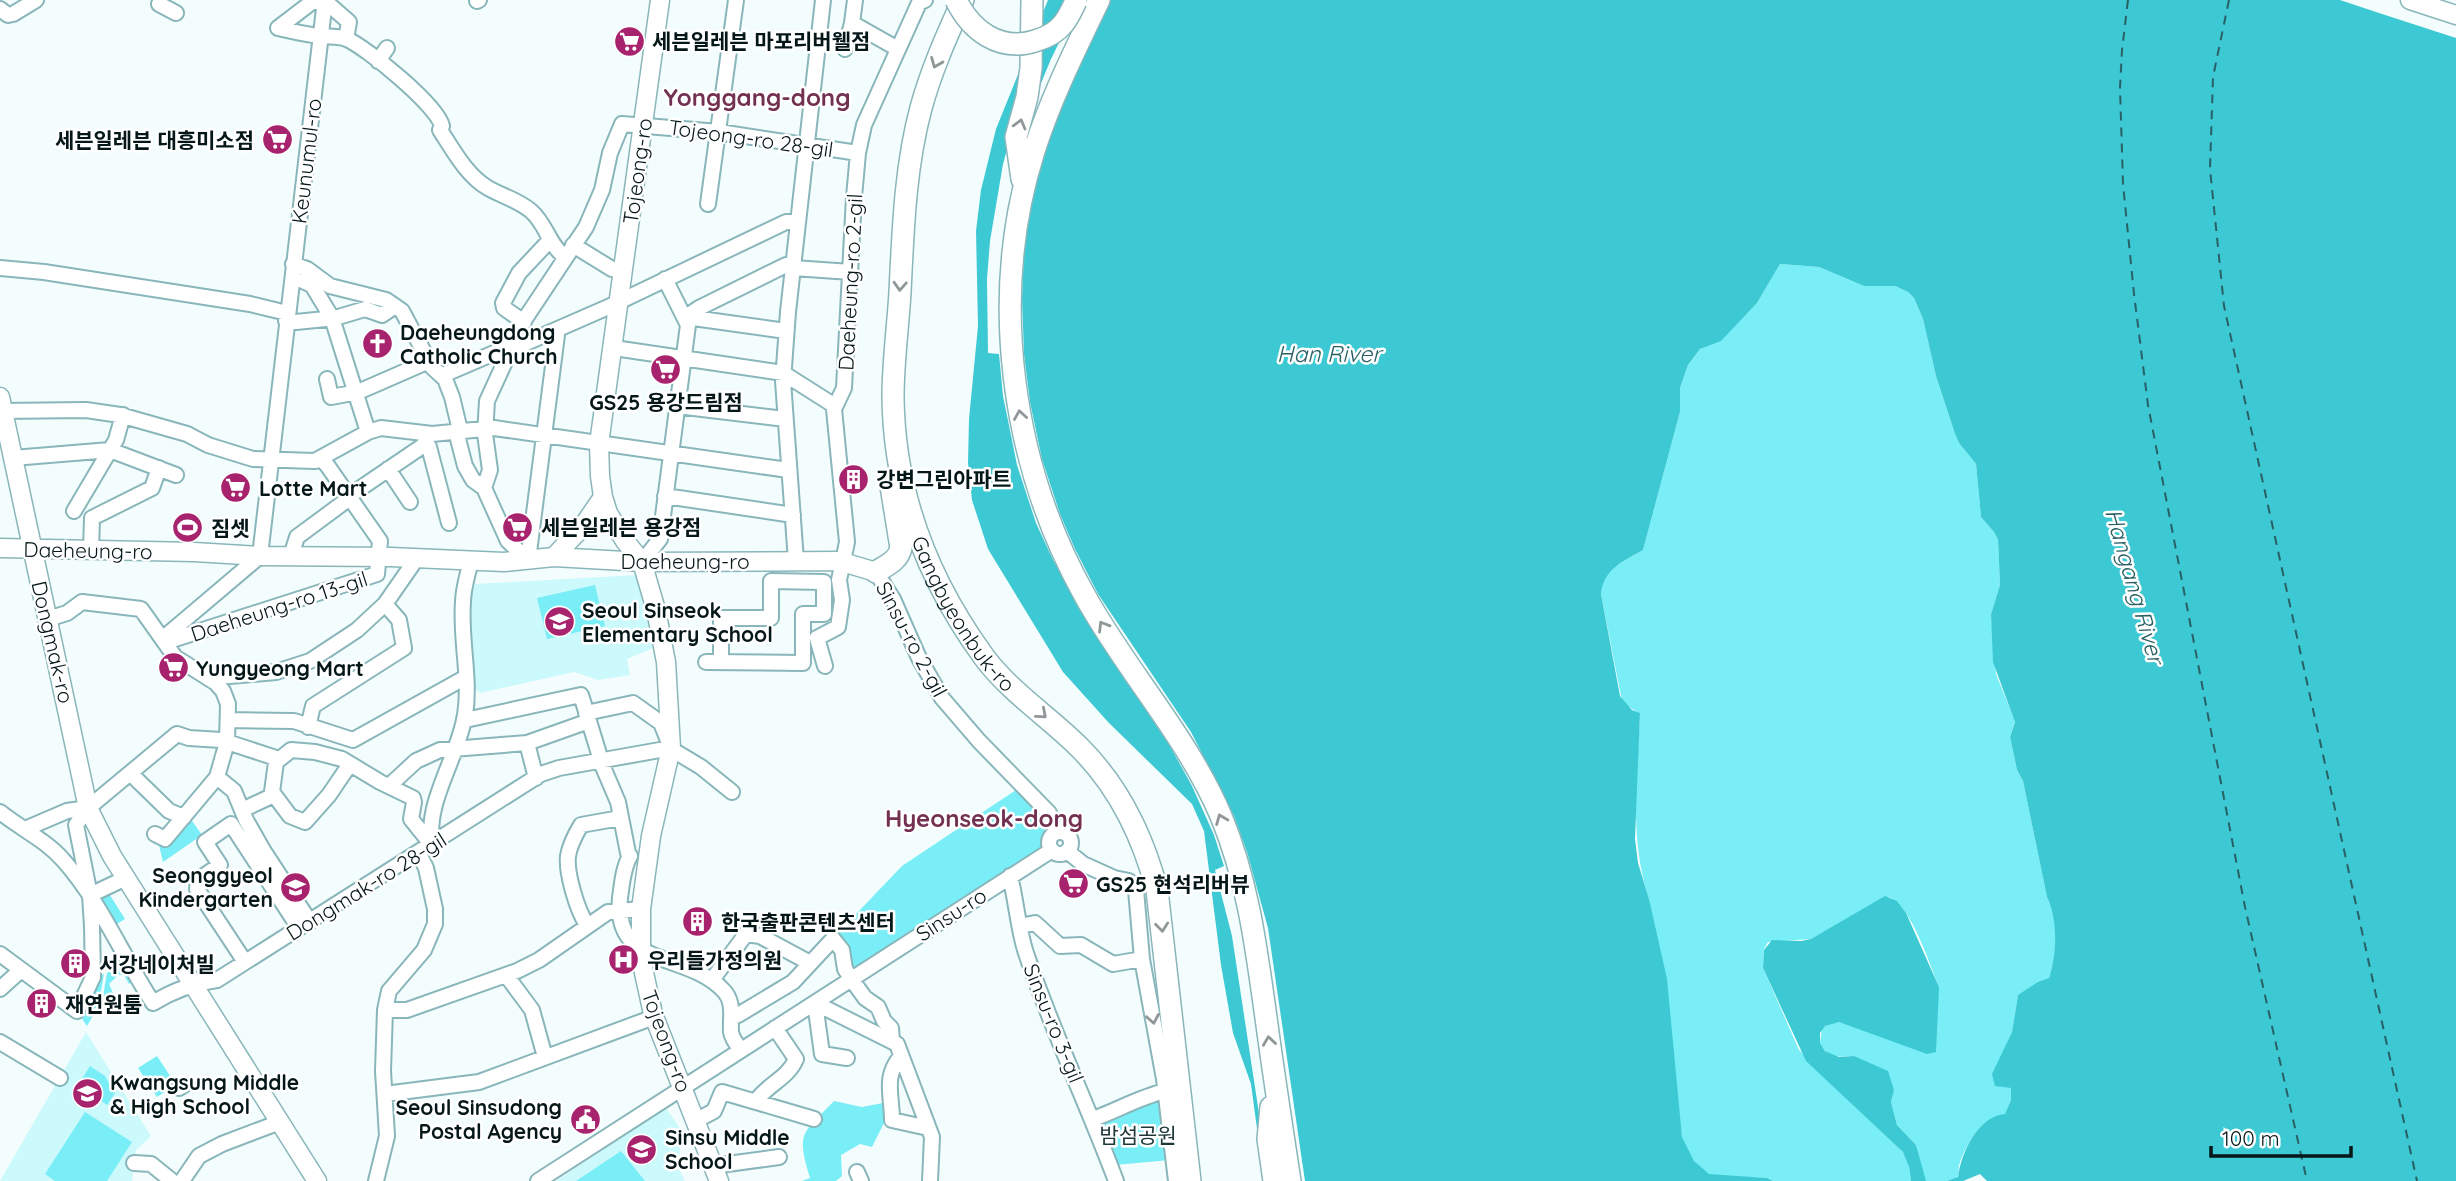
<svg xmlns="http://www.w3.org/2000/svg" width="2456" height="1181" font-family="Quicksand,'Noto Sans KR',sans-serif">
<rect width="100%" height="100%" fill="#f4fdfd"/>
<path fill="#ccf9fc" d="M636,575L641,587L653,648L627,659L630,675L598,680L574,672L480,693L476,689L468,605L475,584Z
M86,1032L151,1136L136,1150L132,1181H0Z
M666,1108L682,1131L678,1167L685,1181H556Z"/>
<path fill="#79eef7" d="M1780,264L1819,267L1864,286H1895L1908,292L1914,298L1923,319L1936,376L1955,434L1959,443L1976,464L1981,517L1994,532L1998,540L2000,585L1991,614L1996,674L2015,721L2010,737L2017,770L2023,781L2047,897C2059,920 2057,955 2049,978L2018,995L2012,1032L1993,1074L2011,1088V1100L2005,1115C1983,1115 1967,1143 1960,1162C1958,1167 1959,1173 1957,1178L1947,1181H1926L1924,1179L1916,1145L1897,1125L1891,1102L1894,1089L1854,1056C1839,1057 1827,1058 1820,1043L1822,1029C1828,1022 1838,1020 1847,1024L1939,987C1929,963 1912,907 1889,897L1811,939L1768,942L1764,949L1763,968L1799,1050L1904,1153L1909,1167L1911,1181H1773L1767,1178L1715,1176C1697,1172 1688,1153 1682,1137L1649,899C1629,838 1637,777 1640,714L1625,704L1621,696L1601,594C1604,569 1622,562 1643,550L1680,412V388L1688,365L1700,349L1721,340L1757,303Z
M595,585L605,626L547,639L537,598Z
M1016,790L1045,818L1055,842L853,971L848,954L835,936L902,866Z
M190,818L202,835L163,862L158,841Z
M108,892L125,919L112,927L98,903L100,894Z
M123,965L133,981L129,984L124,975H118L109,984L113,993L106,999L103,996L107,973Z
M104,974L98,1007L87,1026L82,1019L95,992L98,977Z
M157,1056L176,1085L157,1097L138,1068Z
M90,1066L105,1076L115,1093L107,1105L78,1085Z
M1163,1096L1170,1160L1115,1165L1098,1121Z
M834,1101L862,1107L883,1103L886,1119L872,1147L860,1144L841,1155L842,1176L836,1181H802L810,1178C796,1132 802,1134 834,1101Z
M85,1112L132,1142L107,1181H55L45,1174Z
M621,1151L645,1181H576Z"/>
<path fill="#3cc9d3" d="M1048,0H2456V1181H1987L1980,1174L1963,1181H1947L1958,1177C1961,1153 1978,1116 2005,1114L2011,1100V1088L1995,1086L1992,1074L2012,1032L2018,995L2038,982L2049,978C2057,954 2058,920 2047,897L2023,781L2017,770L2010,737L2015,722L1993,662L1991,614L2000,585L1998,540L1994,532L1981,517L1976,464L1959,443L1955,434L1936,376L1923,319L1914,298L1908,292L1895,286H1864L1819,267L1780,264L1757,303L1721,341L1700,349L1688,365L1680,388V412L1643,550C1622,562 1604,569 1601,594L1620,696L1632,710L1640,713L1635,839L1638,863L1649,899L1667,979L1682,1137L1694,1161L1709,1174L1767,1178L1773,1181H1264L1251,1084L1233,1033L1221,965L1204,831L1192,804L1109,723L1063,672L988,549L972,500L968,463L969,419L978,326L976,231L981,190L996,129Z
M1885,896L1897,901L1906,913L1939,987L1936,1052L1927,1054L1839,1022L1825,1026L1820,1033V1043L1825,1051L1839,1057L1854,1056L1888,1071L1894,1090L1891,1102L1897,1125L1916,1145L1926,1181H1911L1909,1167L1903,1152L1806,1061L1763,968L1764,950L1772,940L1801,941L1811,939Z"/>
<path fill="#f4fdfd" d="M1080,0H1110L1070,80L1043,151L1032,198L1024,251L1022,298L1024,354L1030,402L1042,459L1060,514L1075,549L1098,594L1191,732L1234,816L1247,852L1268,928L1305,1181H1279L1263,1140L1232,936L1215,870L1224,866L1214,835L1192,786L1170,746L1100,642L1053,560L1036,523L1017,465L1003,396L999,354L988,353L987,279L990,241L1003,164L1011,135L1030,110L1051,59Z
M2340,0H2456V38L2376,12Z"/>
<g fill="none" stroke-linecap="round" stroke-linejoin="round">
<path stroke="#296065" stroke-width="2" stroke-dasharray="9 7" stroke-linecap="butt" d="M2128,0L2122,50L2120,88L2123,184L2134,294L2148,405L2245,907L2307,1181
M2229,0L2213,77L2210,169L2224,306L2417,1181"/>
<defs>
<path id="minor" d="M477,1L479,0
M159,4L176,13
M0,9L8,15L13,14L36,0
M852,23L898,49
M278,28C292,31 306,35 321,36C329,37 340,36 347,39C368,49 437,105 442,126L440,130C453,150 467,176 488,188C502,196 518,200 531,211C547,225 548,244 565,257
M278,28L312,2L325,1L349,22L346,39
M845,49L852,23L855,0
M378,61L387,48
M708,204L736,0
M573,245L612,269L623,271
M293,264L307,269L330,286L386,300L402,311L432,367L445,379L452,397L459,426L457,435L465,466L473,480L484,488L508,541L528,560
M0,268L44,272L250,304L287,313
M793,268L851,272
M303,281L312,285L332,318L368,432
M686,317L699,308L786,265L793,267
M686,317L786,331
M286,321L296,322L335,318L365,309L382,315L395,306
M524,322L504,308L503,303L519,273L550,240
M614,348L783,373L835,406
M443,375L501,350L519,346L606,308L786,222H798
M327,379L331,397L358,392L429,361
M677,406L785,419
M0,411L86,410L120,415L187,434L208,445L253,459L315,461L368,432L381,428L432,434L494,428L788,470
M425,441L429,447L449,523
M13,458L110,450L176,475
M388,469L410,502
M484,488L490,470L485,434L487,401L509,353L511,340L586,227L602,190L610,153L622,124L719,132L858,153
M665,496L793,515
M74,511L116,440L123,415
M91,550L92,518L152,488L159,468
M291,556L297,537L347,500L352,494L424,445L427,434
M528,560L557,335L556,330
M796,561L783,381L788,312L823,0
M642,562L660,539L688,325L665,279
M876,572L893,599L919,658L942,698L979,741L1049,813L1057,832
M48,619L67,613L82,602L141,609L175,657L216,683L223,691L228,704L227,742L217,777L165,839L155,834
M164,640L168,634L260,556L325,0
M164,640H172L377,574L380,541L327,465L320,459
M706,662L803,663V614H824V582L771,581V618H721V662
M825,666L817,638L838,627L842,600L839,580L847,542L834,409L844,388L854,197L858,153L864,125L919,3L925,0
M211,680L218,677L276,672L310,661L357,630L385,604L417,558
M464,719H470L581,695L603,767L618,802L628,853L630,856C623,868 622,884 620,898C613,969 688,952 723,990C735,1002 730,1017 731,1032C732,1038 737,1045 741,1050
M228,720L294,721L353,740L466,677
M308,727L313,706L404,648L399,620L385,604
M527,743L536,778
M671,749L701,767L732,792
M350,764L329,795L305,822L290,816L272,792L276,762L291,750L315,752L342,759L380,782L413,798L414,802L411,819L432,845
M130,773L169,811L184,817
M217,777L234,791L246,820L263,850L310,922
M389,786L416,761L440,750L527,743L589,721
M242,810L274,795
M0,812C21,829 46,840 64,861C101,903 123,957 153,1003C174,990 193,983 217,980L541,774L559,768L671,748L661,723L633,703L586,713
M25,829L67,811L88,808
M1049 843a11 11 0 1 1 22 0a11 11 0 1 1-22 0Z
M432,845C425,801 458,758 465,715C471,678 460,640 463,602C463,589 468,574 471,560
M1067,851L1083,864L1114,878L1129,881L1136,890L1142,959L1164,1079L1176,1181
M1010,876C1016,900 1018,927 1025,950C1051,1029 1087,1103 1116,1181
M90,895L126,878
M587,925C577,910 566,873 568,856C570,844 575,835 581,825L620,818
M1020,926L1035,923L1060,946L1081,945L1113,964L1142,959
M0,954L77,1011L93,977L92,926L90,895L76,825L88,808L177,734L189,738L221,740L279,759
M245,962L197,889L198,880L220,865L205,842L231,824L299,928
M506,975L532,1010L545,1057
M712,980L746,934L760,936L810,963
M0,989L21,970
M815,1003L897,1044L932,1137L930,1181
M815,1003L822,1054L847,1058
M385,1010H407L517,971L539,960L608,912L641,909
M732,1017L738,1015L793,982L833,939L842,950L845,969L852,980L865,998L878,1007L884,1021L891,1028L892,1041
M0,1042L60,1078
M901,1056C883,1077 892,1095 892,1120L928,1128
M179,1088L184,1085
M385,1094L479,1082L646,1020L653,1014
M756,1101C768,1084 788,1078 796,1059L775,1028
M1093,1119C1118,1110 1140,1097 1165,1091
M697,1120L714,1111L722,1092L814,1119
M134,1163L151,1164L172,1181
M713,1166L779,1157
M857,1172L861,1181
M182,1181L199,1156L222,1144L280,1122
M376,1181L387,1136L383,1071L385,1010L389,991L424,950L435,924V909L426,868L419,854
M538,1181L1052,850"/>
<path id="major" d="M660,0L599,444L600,476L603,497L608,513L625,541L642,562L656,610L666,662L671,748L651,836L641,909V959L653,1014L719,1181
M2410,0L2456,15
M0,397L88,808L112,856L317,1181
M0,548L194,552L260,556L391,557L504,562L554,557L642,562L839,561L876,572
M554,557L583,526L603,497"/>
<g id="highway">
<path id="s1" d="M963,0C947,35 931,71 921,108C905,167 903,231 900,292C898,327 893,362 893,397C894,494 928,580 984,657C1010,692 1049,717 1080,748C1119,787 1143,837 1157,890L1190,1181"/>
<path d="M1099,0C1075,50 1051,98 1034,151C988,296 1011,464 1085,596C1127,672 1187,736 1221,816C1249,883 1257,954 1267,1025C1274,1077 1282,1129 1290,1181"/>
<path d="M1022,179L1016,137L1027,97L1031,68L1032,0"/>
<path d="M876,572C887,565 898,561 901,548L890,480"/>
<path d="M1271,1107L1268,1139L1274,1181"/>
</g>
</defs>
<use href="#minor" stroke="#89b6ba" stroke-width="18"/>
<use href="#major" stroke="#89b6ba" stroke-width="21"/>
<use href="#highway" stroke="#89b6ba" stroke-width="24"/>
<use href="#minor" stroke="#fff" stroke-width="14"/>
<use href="#major" stroke="#fff" stroke-width="18"/>
<use href="#highway" stroke="#fff" stroke-width="21"/>
<defs>
<path id="highway-bridge" d="M956,0C971,31 1000,52 1035,41C1045,38 1056,33 1063,24C1069,17 1072,9 1076,1"/>
</defs>
<use href="#highway-bridge" stroke="#89b6ba" stroke-width="24" stroke-linecap="butt"/>
<use href="#highway-bridge" stroke="#fff" stroke-width="21"/>
</g>
<defs><path id="oneway-chevron" d="M-2-3.5L2.5 0L-2 3.5" fill="none" stroke-width="1.6" stroke-linecap="round" stroke-linejoin="round" transform="scale(1.75)"/></defs>
<g stroke="#8f9798">
<use href="#oneway-chevron" transform="translate(936 63) rotate(112)"/>
<use href="#oneway-chevron" transform="translate(1020 124) rotate(-75)"/>
<use href="#oneway-chevron" transform="translate(900 286) rotate(93)"/>
<use href="#oneway-chevron" transform="translate(1020 415) rotate(-99)"/>
<use href="#oneway-chevron" transform="translate(1103 626) rotate(-121)"/>
<use href="#oneway-chevron" transform="translate(1042 714) rotate(41)"/>
<use href="#oneway-chevron" transform="translate(1221 819) rotate(-112)"/>
<use href="#oneway-chevron" transform="translate(1162 927) rotate(84)"/>
<use href="#oneway-chevron" transform="translate(1153 1019) rotate(80)"/>
<use href="#oneway-chevron" transform="translate(1269 1041) rotate(-98)"/>
</g>
<defs>
<symbol id="supermarket-disc" viewBox="-11 -11 22 22"><circle r="9.5" fill="#a8236d" stroke="#fff"/><path d="M-6-5.5h2.5l.6 2H6L4.5 2H-2.5L-4.4-4H-6ZM-1.5 3.2a1.3 1.3 0 1 0 .1 0ZM3 3.2a1.3 1.3 0 1 0 .1 0Z" fill="#fff"/></symbol>
<symbol id="church-disc" viewBox="-11 -11 22 22"><circle r="9.5" fill="#a8236d" stroke="#fff"/><path d="M-1.2-6h2.4v3.5h3.3v2.4h-3.3V6h-2.4V-.1h-3.3v-2.4h3.3Z" fill="#fff"/></symbol>
<symbol id="building-disc" viewBox="-11 -11 22 22"><circle r="9.5" fill="#a8236d" stroke="#fff"/><path d="M-4-6H4V6H1V3H-1V6H-4ZM-2.5-4.3h1.7v1.8h-1.7ZM.8-4.3h1.7v1.8H.8ZM-2.5-1h1.7V.8h-1.7ZM.8-1h1.7V.8H.8Z" fill="#fff"/></symbol>
<symbol id="stadium-disc" viewBox="-11 -11 22 22"><circle r="9.5" fill="#a8236d" stroke="#fff"/><path d="M0-5a6.5 5 0 1 0 0 10a6.5 5 0 1 0 0-10ZM-3.5-1.8h7v3.6h-7Z" fill="#fff"/></symbol>
<symbol id="school-disc" viewBox="-11 -11 22 22"><circle r="9.5" fill="#a8236d" stroke="#fff"/><path d="M0-5L7-2L0 1L-7-2ZM-4 1L0 2.5L4 1V4Q0 6-4 4Z" fill="#fff"/></symbol>
<symbol id="hospital-disc" viewBox="-11 -11 22 22"><circle r="9.5" fill="#a8236d" stroke="#fff"/><path d="M-5-5h3v3.5h4V-5h3V5h-3V1.5h-4V5h-3Z" fill="#fff"/></symbol>
<symbol id="civic-disc" viewBox="-11 -11 22 22"><circle r="9.5" fill="#a8236d" stroke="#fff"/><path d="M-.6-6.5H3V-4.5H.6V-3L4-1V1h2V6H-6V1h2V-1L-.6-3ZM-1.2 2.5V6h2.4V2.5Z" fill="#fff"/></symbol>
</defs>
<g fill-rule="evenodd">
<use href="#supermarket-disc" x="612" y="24" width="35" height="35"/>
<use href="#supermarket-disc" x="260" y="122" width="35" height="35"/>
<use href="#church-disc" x="360" y="326" width="35" height="35"/>
<use href="#supermarket-disc" x="648" y="352" width="35" height="35"/>
<use href="#building-disc" x="836" y="462" width="35" height="35"/>
<use href="#supermarket-disc" x="218" y="470" width="35" height="35"/>
<use href="#supermarket-disc" x="500" y="510" width="35" height="35"/>
<use href="#stadium-disc" x="170" y="510" width="35" height="35"/>
<use href="#school-disc" x="542" y="604" width="35" height="35"/>
<use href="#supermarket-disc" x="156" y="650" width="35" height="35"/>
<use href="#supermarket-disc" x="1056" y="866" width="35" height="35"/>
<use href="#school-disc" x="278" y="870" width="35" height="35"/>
<use href="#building-disc" x="680" y="904" width="35" height="35"/>
<use href="#hospital-disc" x="606" y="942" width="35" height="35"/>
<use href="#building-disc" x="58" y="946" width="35" height="35"/>
<use href="#building-disc" x="24" y="986" width="35" height="35"/>
<use href="#school-disc" x="70" y="1076" width="35" height="35"/>
<use href="#civic-disc" x="568" y="1102" width="35" height="35"/>
<use href="#school-disc" x="624" y="1132" width="35" height="35"/>
</g>
<g text-anchor="middle" dominant-baseline="central" stroke-width="5" stroke-linejoin="round" paint-order="stroke">
<g font-size="21" font-weight="bold" fill="#061719" stroke="#fff" text-anchor="start">
<text x="652" y="41">세븐일레븐 마포리버웰점</text>
<text x="254" y="140" text-anchor="end">세븐일레븐 대흥미소점</text>
<text x="400" y="332">Daeheungdong<tspan x="400" dy="24">Catholic Church</tspan></text>
<text x="666" y="402" text-anchor="middle">GS25 용강드림점</text>
<text x="876" y="479">강변그린아파트</text>
<text x="259" y="488">Lotte Mart</text>
<text x="541" y="527">세븐일레븐 용강점</text>
<text x="211" y="528">짐셋</text>
<text x="582" y="610">Seoul Sinseok<tspan x="582" dy="24">Elementary School</tspan></text>
<text x="196" y="668">Yungyeong Mart</text>
<text x="273" y="875" text-anchor="end">Seonggyeol<tspan x="273" dy="24">Kindergarten</tspan></text>
<text x="1096" y="884">GS25 현석리버뷰</text>
<text x="721" y="922">한국출판콘텐츠센터</text>
<text x="647" y="960">우리들가정의원</text>
<text x="99" y="964">서강네이처빌</text>
<text x="65" y="1004">재연원툼</text>
<text x="110" y="1082">Kwangsung Middle<tspan x="110" dy="24">&amp; High School</tspan></text>
<text x="562" y="1107" text-anchor="end">Seoul Sinsudong<tspan x="562" dy="24">Postal Agency</tspan></text>
<text x="665" y="1137">Sinsu Middle<tspan x="665" dy="24">School</tspan></text>
</g>
<g font-size="21" fill="#061719" stroke="#fff">
<text transform="translate(751 138) rotate(8)">Tojeong-ro 28-gil</text>
<text transform="translate(306 161) rotate(-83)">Keunumul-ro</text>
<text transform="translate(637 171) rotate(-82)">Tojeong-ro</text>
<text transform="translate(850 282) rotate(-87)">Daeheung-ro 2-gil</text>
<text transform="translate(88 550) rotate(1)">Daeheung-ro</text>
<text x="685" y="561">Daeheung-ro</text>
<text transform="translate(279 606) rotate(-18)">Daeheung-ro 13-gil</text>
<text stroke="none"><textPath href="#s1" startOffset="639">Gangbyeonbuk-ro</textPath></text>
<text transform="translate(912 639) rotate(62)">Sinsu-ro 2-gil</text>
<text transform="translate(53 642) rotate(77)">Dongmak-ro</text>
<text transform="translate(366 886) rotate(-32)">Dongmak-ro 28-gil</text>
<text transform="translate(951 914) rotate(-33)">Sinsu-ro</text>
<text transform="translate(1054 1023) rotate(68)">Sinsu-ro 3-gil</text>
<text transform="translate(667 1041) rotate(70)">Tojeong-ro</text>
</g>
<g font-size="21" fill="#203739" stroke="#fff">
<text x="1138" y="1135">밤섬공원</text>
</g>
<g font-size="23" font-style="italic" fill="#296065" stroke="#fff">
<text x="1329" y="353">Han River</text>
<text transform="translate(2135 586) rotate(74)">Hangang River</text>
</g>
<g font-size="24" font-weight="bold" fill="#733151" stroke="#fff">
<text x="757" y="97">Yonggang-dong</text>
<text x="984" y="818">Hyeonseok-dong</text>
</g>
</g>
<path d="M2211 1146v10h140v-10" fill="none" stroke="#061719" stroke-width="3.5"/>
<text x="2222" y="1146" font-size="21" fill="#061719" stroke="#ffffff" stroke-width="5" paint-order="stroke">100 m</text>
</svg>
